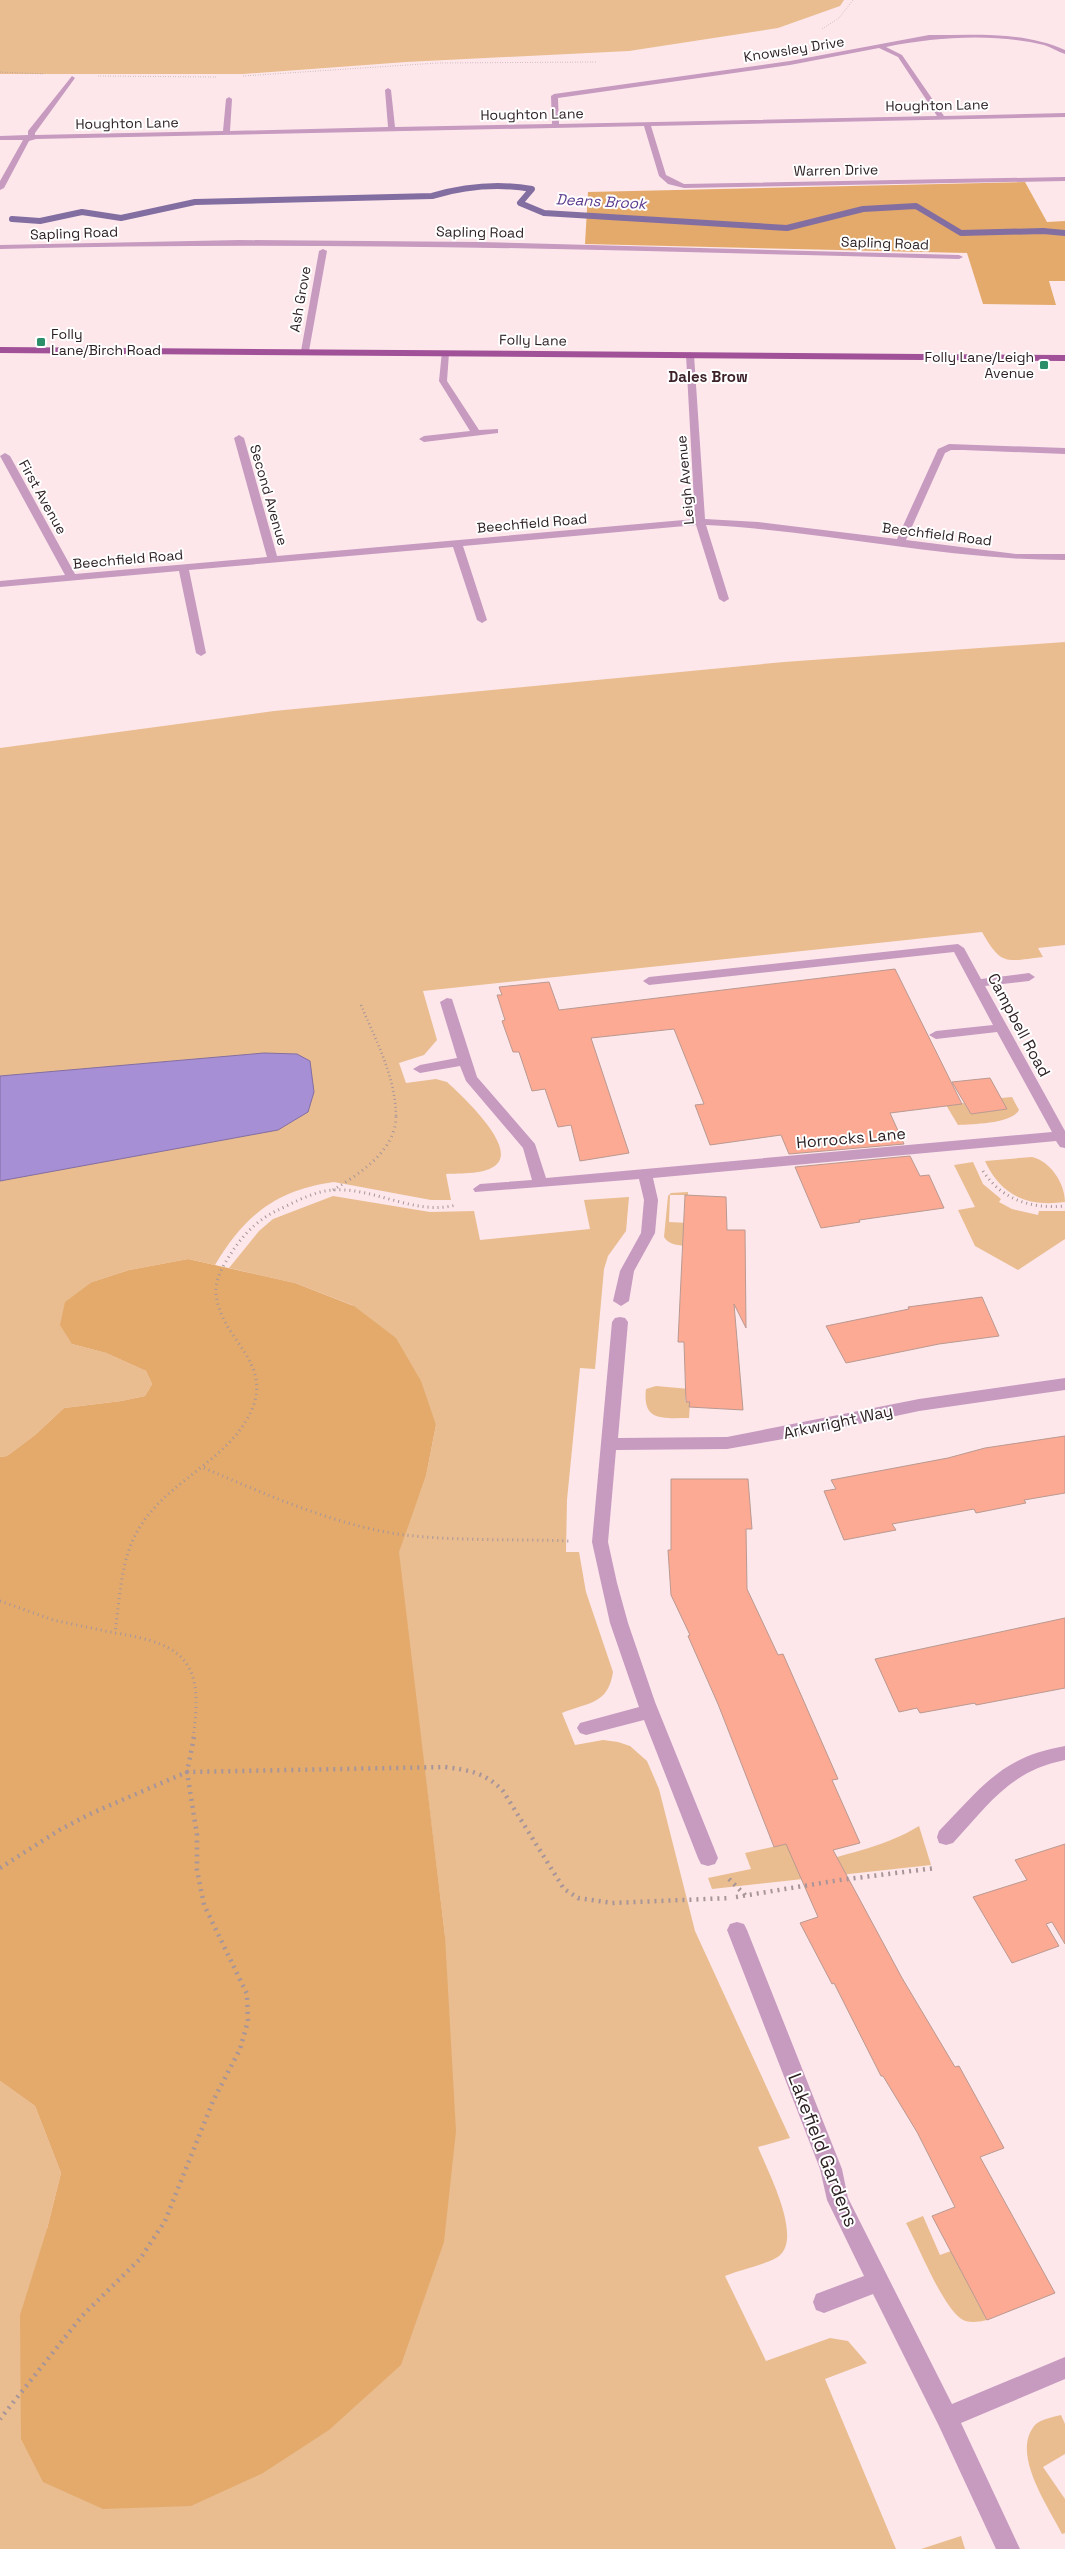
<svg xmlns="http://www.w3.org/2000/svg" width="1065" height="2549" font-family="'Space Grotesk',sans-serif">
<rect width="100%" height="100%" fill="#fde7eb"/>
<path fill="#e9bd90" d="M0,0H844L840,6L778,28L629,51L406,62L243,74H0Z
M1065,642V945L1038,948L1043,957C1006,961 1002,967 982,932L423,991L437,1040L424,1055L399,1063L406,1083L436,1079L447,1082C461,1095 516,1145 497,1164C486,1175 461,1173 446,1174L451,1200H431L334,1182C276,1190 244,1216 215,1265L188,1259L129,1270L92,1282L72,1344L106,1353L146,1371L152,1384L145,1396L121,1401L64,1408L35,1435L7,1456L0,1457V748L274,711L784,662Z
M1012,1097L1019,1110C1011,1124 973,1124 958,1125L946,1105L964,1103L971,1114L1007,1109L1001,1098Z
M1032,1157C1050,1161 1065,1183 1065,1202C1028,1207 1001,1196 985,1161Z
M973,1162L983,1184L1001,1199L999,1202L1012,1209L1038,1215L1039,1211H1065V1239L1018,1270L975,1246L958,1210L975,1207L954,1165Z
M688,1192V1195H670L669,1222L709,1224L688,1246C679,1245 670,1246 664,1237L668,1196L671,1193Z
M333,1196L430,1212L474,1211L480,1240L590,1229L584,1200L629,1197L626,1231L608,1256L604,1269L595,1369L580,1368L567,1500L566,1552H579L586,1592L613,1672C608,1705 588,1702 562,1713L575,1745L603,1740L618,1742L630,1746L647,1761L659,1789L695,1931L790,2138L758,2147C767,2170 806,2242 776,2258C761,2266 741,2269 725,2276L766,2361L830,2338L848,2341L867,2363L825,2379L896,2549H0V2081L35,2106L61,2173L47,2229L445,1936L398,1552L426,1476L436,1425L352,1305L295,1283L229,1268L259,1231L273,1219Z
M656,1386L690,1389L686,1392L685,1402H690L689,1418C663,1418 642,1422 646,1389Z
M919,1826L931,1865L712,1889L708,1878L751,1869L745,1853L786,1844L813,1864C848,1853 887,1846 919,1826Z
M923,2216L940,2255L951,2251L987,2320C978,2322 968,2324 960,2318C941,2303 919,2247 906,2223Z
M1061,2415L1065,2424V2454L1043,2467L1065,2499V2533L1062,2534C1049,2507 1009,2452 1036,2424C1042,2419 1053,2417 1061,2415Z
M961,2536L965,2549H921Z"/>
<path fill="#e3aa6c" d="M1025,182L1047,222L1065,221V281H1049L1056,305L983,304L967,253L585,244L588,192Z
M188,1259L295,1283L354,1306L396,1338L421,1381L436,1425L426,1476L399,1552L445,1936L456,2131L444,2242L401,2365L329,2430L263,2473L191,2506L103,2509L43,2482L21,2439L20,2315L47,2229L61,2173L35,2106L0,2081V1457L7,1456L35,1435L64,1408L121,1401L145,1396L152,1384L146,1371L106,1353L72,1344L60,1325L65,1302L92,1282L129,1270Z"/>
<path fill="#a78fd6" stroke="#836ea1" d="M264,1053L297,1054L310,1061L314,1092L308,1112L278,1130L0,1181V1076Z"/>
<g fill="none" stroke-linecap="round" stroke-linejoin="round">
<path stroke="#836ea1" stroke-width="6" d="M12,219L40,221L82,212L121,218L195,202L432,196C466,186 497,183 532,189L520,203L544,213L787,228L863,209L916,206L961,233L1043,231L1065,233"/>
</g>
<path fill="#fdaa94" stroke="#ba9990" d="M895,969L962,1104L890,1113L904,1144L789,1154L781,1135L710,1145L695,1105L704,1104L674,1029L591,1038L629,1153L580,1161L571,1125L558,1127L545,1089L532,1091L519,1052H513L502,1021L505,1020L497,995H502L499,987L549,982L559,1010Z
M990,1078L1007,1109L971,1114L952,1082Z
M910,1156L920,1176L929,1175L944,1208L859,1220L860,1222L821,1228L795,1167Z
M685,1195L726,1197L727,1230H745L746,1328L734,1304L743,1410L689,1407L690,1402H686L684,1342H678Z
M982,1297L999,1336L939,1344L846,1363L826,1326L909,1309L908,1307Z
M1065,1436V1493L1024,1500L1026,1503L976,1513L974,1509L892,1524L896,1530L844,1540L824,1491L836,1489L831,1480L948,1458L985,1448Z
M671,1479H748L752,1529H746L747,1589L778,1655L783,1654L838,1779L832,1780L860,1843L833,1850L902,1978L955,2067L959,2066L1004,2148L980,2157L1055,2293L987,2320L932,2216L955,2207L917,2132L883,2076H881L834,1983L832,1984L800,1923L818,1917L786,1844L774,1847L718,1704L688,1636L690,1635L671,1595L668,1550H671Z
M1065,1618V1688L976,1705L975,1703L920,1713L917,1708L899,1712L875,1659Z
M1065,1844V1944L1052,1922L1046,1924L1059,1946L1012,1963L973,1897L1027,1880L1015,1860Z"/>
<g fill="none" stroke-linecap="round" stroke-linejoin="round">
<path stroke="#a79599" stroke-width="1" stroke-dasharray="0.5 2" stroke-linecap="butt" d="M822,29L839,18L853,0
M0,72L44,74
M98,76L216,77
M243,76L437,63L596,62"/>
<path stroke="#a79599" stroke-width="2.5" stroke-dasharray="1 3" stroke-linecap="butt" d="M361,1005C376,1041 396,1077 396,1118"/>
<path stroke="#a79599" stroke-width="3" stroke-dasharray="1 4" stroke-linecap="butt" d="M983,1171C1002,1200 1031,1209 1065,1206
M333,1190C359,1174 396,1151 396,1116
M204,1468C267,1495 346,1530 414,1536C465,1541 518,1539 570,1541
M0,1601L53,1620L115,1633
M193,1738C204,1665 188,1644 115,1633C124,1561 122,1529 184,1481C206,1463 231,1446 246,1421C281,1363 220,1343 216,1293C215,1279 223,1266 230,1255C241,1237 257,1220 276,1211C293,1203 314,1191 333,1190C374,1187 415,1216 456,1205"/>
<path stroke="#a79599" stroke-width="4.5" stroke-dasharray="2 5" stroke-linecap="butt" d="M194,1737L187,1772L445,1767C469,1770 486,1773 503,1791L564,1889L578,1898L612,1903L730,1898
M0,1868L61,1829L92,1813L187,1772L197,1835V1870L204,1905L247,1994L248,2021L240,2049L213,2101L165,2221L140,2259L82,2316L0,2419
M729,1879L746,1896
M736,1897L840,1880L935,1868"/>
<path fill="#c79ac0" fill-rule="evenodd" d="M929,35C975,35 1023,31 1065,50V54C1058,52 1051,47 1044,45C992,33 937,37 886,47L902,55L944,116L1065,113V117L651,126L666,175L684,184L1065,177V181L684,188L668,184L659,176L644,126L36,139L29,141L4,188L0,190V181L23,140H0V136L28,135V131L72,76L75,78L35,133V135L223,131L226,99L229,97L232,99L230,131L388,127L385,90L388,88L391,90L395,127L552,124L551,96L554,94L790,61ZM879,48L898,57L937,116L559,124L558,98L790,65Z
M240,240L480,242L959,255L963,257L959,259C639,251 320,240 0,249V245Z
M323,249L327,251L309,351L305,354L301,351L319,251Z
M442,351L449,353L447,381L479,430L498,429V433L424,442L419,439L424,436L470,431L439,381Z
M690,352L694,355L705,519L758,522L897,539L938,449L949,444L1065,448V454L963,450H951L945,453L906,540L1016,554H1065V560C945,560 826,531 706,525L729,599L724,602L719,599L696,525L463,546L487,620L482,623L477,620L453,547L189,570L206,653L201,656L196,653L179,571L0,587V581L65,575L0,456L5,453L10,456L75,574L267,557L234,438L239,435L244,438L277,556L695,519L686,355Z
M958,944L964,948L981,979L1029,973L1035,977L1029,981L985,986L1065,1131V1148L1060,1147L1056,1141L653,1178L658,1200L655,1233L634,1271L629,1301L621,1306L613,1301L620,1271L641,1233L644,1200L639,1179L475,1192L473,1189L480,1184L532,1180L523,1148L466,1081L460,1066L420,1073L413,1069L420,1065L457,1058L440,1002L447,998L452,999L477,1077L535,1144L546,1178L1052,1132L997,1032L936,1039L929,1035L936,1031L993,1025L954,952L649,985L643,981L649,977Z
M620,1317L625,1318L628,1322L618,1438L727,1437L919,1399L1065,1378V1390L919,1411L812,1434L727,1449L616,1450L608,1542L617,1583L628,1623L655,1702L718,1858L715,1864L708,1866L701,1864L698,1858L644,1720L586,1735L580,1733L577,1728L580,1723L639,1707L610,1623L592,1542L612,1322L615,1318Z
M1065,1746V1760C1010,1771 989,1804 953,1843L946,1845L939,1843L937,1837L939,1831C982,1787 1001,1757 1065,1746Z
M737,1922L744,1924L747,1930L842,2169L848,2198L952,2404L1065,2357V2379L961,2423L1020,2549H996L939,2426L873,2294L824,2313L816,2310L813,2302L816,2294L864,2276L827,2200L820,2169L727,1930L730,1924Z"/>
<path fill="#a15198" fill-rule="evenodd" d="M0,347L1065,355V361L0,353Z"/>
</g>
<g fill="#2c8f6a" stroke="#fff" stroke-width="2">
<rect x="36" y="337" width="10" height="10" rx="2.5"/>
<rect x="1039" y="360" width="10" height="10" rx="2.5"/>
</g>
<g text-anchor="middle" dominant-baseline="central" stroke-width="4" stroke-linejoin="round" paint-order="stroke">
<g font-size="14" fill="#2e2124" stroke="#fff">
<text transform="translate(794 49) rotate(-9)">Knowsley Drive</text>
<text transform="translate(937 105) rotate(-1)">Houghton Lane</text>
<text transform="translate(532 114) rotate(-1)">Houghton Lane</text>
<text transform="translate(127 123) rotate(-1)">Houghton Lane</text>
<text transform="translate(836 170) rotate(-1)">Warren Drive</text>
<text transform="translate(480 232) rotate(1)">Sapling Road</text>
<text transform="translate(74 233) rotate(-2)">Sapling Road</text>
<text transform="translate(885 243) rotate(2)">Sapling Road</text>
<text transform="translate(300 299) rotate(-80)">Ash Grove</text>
<text transform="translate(533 340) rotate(1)">Folly Lane</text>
<text transform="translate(685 480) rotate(-95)">Leigh Avenue</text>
<text transform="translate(269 495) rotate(74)">Second Avenue</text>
<text transform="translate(43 497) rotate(61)">First Avenue</text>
<text transform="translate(532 523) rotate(-5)">Beechfield Road</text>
<text transform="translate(937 534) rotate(7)">Beechfield Road</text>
<text transform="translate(128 559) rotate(-5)">Beechfield Road</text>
</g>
<g font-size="14" fill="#2e2124" stroke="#fff" text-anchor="start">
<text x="51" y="334">Folly<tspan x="51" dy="16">Lane/Birch Road</tspan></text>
<text x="1034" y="357" text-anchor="end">Folly Lane/Leigh<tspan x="1034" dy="16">Avenue</tspan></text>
</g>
<g font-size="15" font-style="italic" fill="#5d3c8f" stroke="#fff">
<text transform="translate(601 201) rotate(3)">Deans Brook</text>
</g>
<g font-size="15" font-weight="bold" fill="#3d2329" stroke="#fff">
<text x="708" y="376">Dales Brow</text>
</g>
<g font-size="16" fill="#2e2124" stroke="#fff">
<text transform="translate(1019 1025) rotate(62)">Campbell Road</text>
<text transform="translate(851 1138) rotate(-5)">Horrocks Lane</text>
<text transform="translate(838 1422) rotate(-12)">Arkwright Way</text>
</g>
<g font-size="19" fill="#2e2124" stroke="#fff">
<text transform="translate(823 2150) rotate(69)">Lakefield Gardens</text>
</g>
</g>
</svg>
